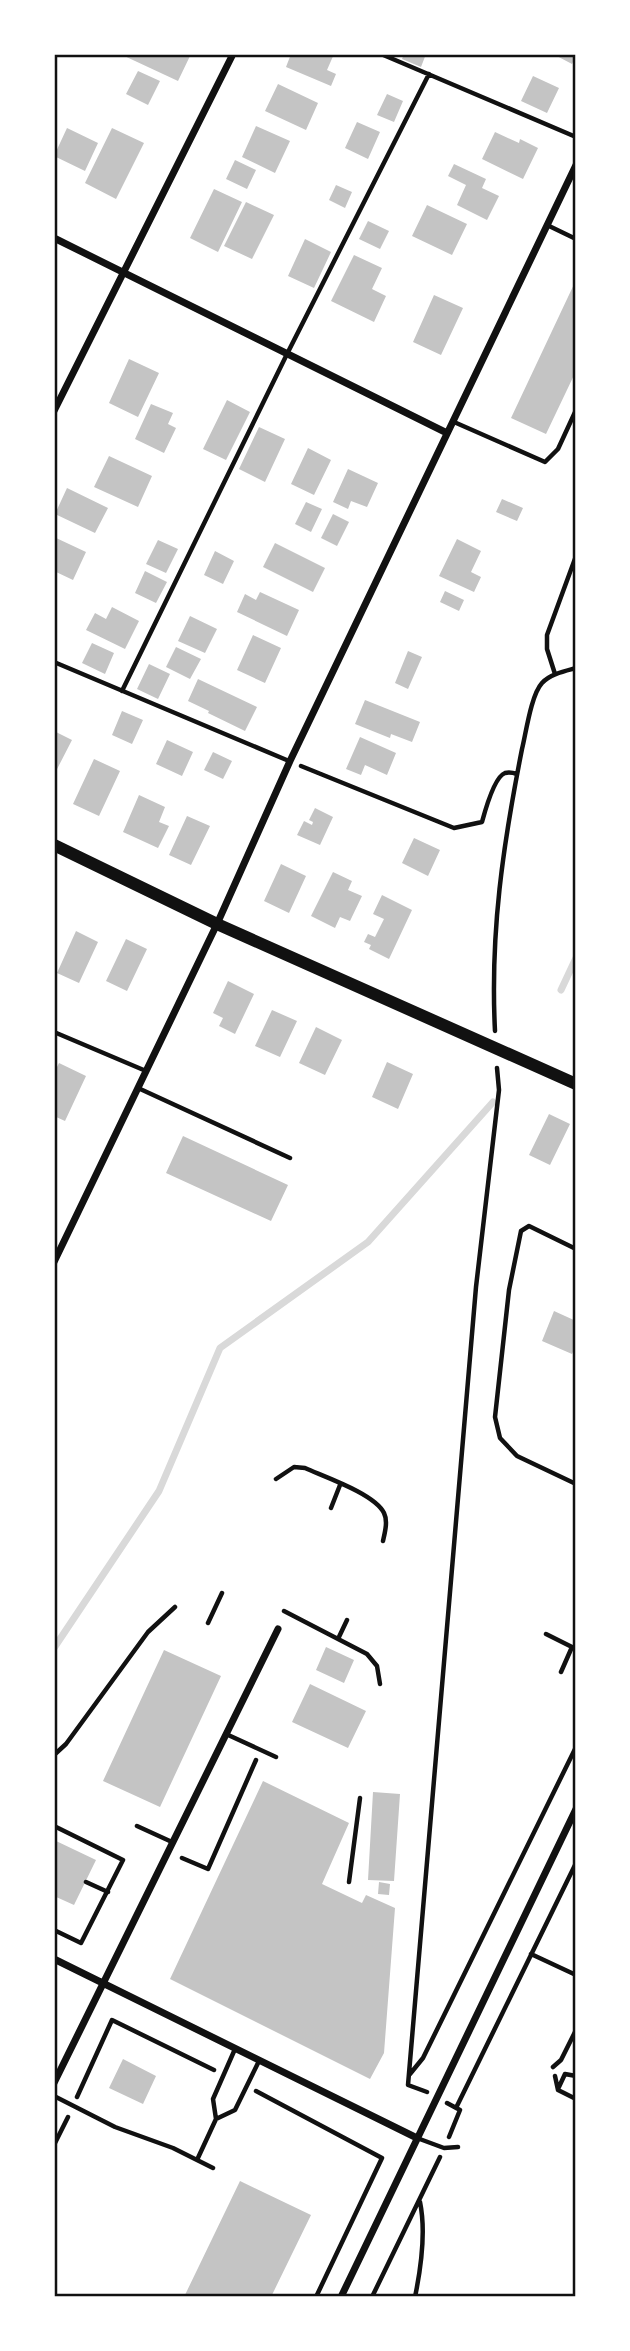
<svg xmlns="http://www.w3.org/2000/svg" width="630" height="2351" font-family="'Libre Baskerville',serif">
<rect width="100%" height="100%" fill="#fff"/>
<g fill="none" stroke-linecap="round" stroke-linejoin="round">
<path stroke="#d9d9d9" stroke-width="7" d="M561,990L576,958
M54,1648L159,1491L220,1348L368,1242L493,1102"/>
</g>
<path fill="#c4c4c4" d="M120,54H187L190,56L178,81Z
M291,54H334L327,70L336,74L331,86L286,67Z
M404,54H426L421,67L402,59Z
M553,54H576V56L572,64Z
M138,71L160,81L148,105L126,94Z
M533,76L559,88L547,113L521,101Z
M278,84L318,103L306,130L265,111Z
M387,94L403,101L394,122L377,115Z
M357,122L380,132L368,159L345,148Z
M256,126L290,141L275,173L242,157Z
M67,128L98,143L85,171L54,156Z
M112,128L144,143L116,199L85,183Z
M495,132L519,143L520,139L538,148L523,179L482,159Z
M235,160L256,170L247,189L226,179Z
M454,164L486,179L482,188L499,196L487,220L457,205L466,185L448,176Z
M336,185L352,192L345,208L329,200Z
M214,189L242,202L218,252L190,238Z
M246,202L274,215L252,259L224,246Z
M427,205L467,224L452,255L412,236Z
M368,221L389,231L380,249L359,239Z
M305,239L331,252L314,288L288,276Z
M354,255L382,268L372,289L386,296L374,322L331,301Z
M576,280V371L546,434L511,418Z
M434,295L463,308L441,355L413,342Z
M129,359L159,373L138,417L109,403Z
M227,400L250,412L226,460L203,449Z
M151,404L173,413L168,424L176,428L164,453L135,439Z
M259,427L285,439L265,482L239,469Z
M308,448L331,460L314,495L291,484Z
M109,456L152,476L138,507L94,487Z
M348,469L378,483L367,507L351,501L348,509L333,502Z
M67,488L108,508L95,533L55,514Z
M502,499L523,508L517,521L496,512Z
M306,502L322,509L311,532L295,524Z
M333,514L349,522L337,546L321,538Z
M54,537L86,552L73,580L54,571Z
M457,539L481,551L471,572L481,577L474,592L439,576Z
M158,540L178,549L166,573L146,564Z
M275,543L325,568L313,592L263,567Z
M215,551L234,561L223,584L204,575Z
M145,571L167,582L156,603L135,593Z
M445,591L464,600L459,611L440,602Z
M260,592L299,610L287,636L237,612L245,594L256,600Z
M112,607L139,621L125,649L86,630L95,613L106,619Z
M190,616L217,629L205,653L178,641Z
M253,635L281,648L265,683L237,670Z
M92,643L114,653L105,674L82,663Z
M176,647L201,659L190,679L166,667Z
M408,651L422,657L408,689L395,683Z
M149,664L170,674L158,699L137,689Z
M198,679L257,707L245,731L208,713L209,711L188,701Z
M365,700L420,722L412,742L391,734L390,738L355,724Z
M122,711L143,720L132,744L112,735Z
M54,731L72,740L54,775Z
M360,737L396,753L387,775L365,765L361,775L346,769Z
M167,740L193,752L182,776L156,764Z
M213,752L232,761L223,779L204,770Z
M94,759L120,771L99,816L73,804Z
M139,795L165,807L159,822L169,826L158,848L123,832Z
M315,808L333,817L320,845L297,835L304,821L312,825L313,822L309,820Z
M187,816L210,826L191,865L169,855Z
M414,838L440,850L428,876L402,863Z
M281,864L306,876L289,913L264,901Z
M333,872L352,881L348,890L362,896L350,921L340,917L335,928L311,916Z
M382,895L412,910L389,959L369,949L371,945L364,942L368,934L375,937L384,919L373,914Z
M76,931L98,942L79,983L57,973Z
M126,939L147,949L127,991L106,981Z
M228,981L254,994L235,1034L219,1026L223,1018L213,1013Z
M272,1010L297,1021L280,1057L255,1046Z
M316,1027L342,1040L325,1075L299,1063Z
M387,1062L413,1074L398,1109L372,1097Z
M59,1063L86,1076L65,1121L54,1116V1073Z
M549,1114L570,1124L550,1165L529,1155Z
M183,1136L288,1185L271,1221L166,1173Z
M554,1311L576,1321V1346L572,1354L542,1341Z
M326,1647L354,1660L344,1683L316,1670Z
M164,1650L221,1676L160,1807L103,1781Z
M310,1684L366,1711L348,1748L292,1722Z
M263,1781L349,1823L322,1884L362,1903L366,1895L395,1908L384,2053L370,2079L170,1979Z
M373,1792L400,1794L394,1881L368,1880Z
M54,1840L96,1860L74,1905L54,1896Z
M379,1882L390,1884L389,1895L378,1894Z
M123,2059L156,2076L143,2104L109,2088Z
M240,2181L311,2215L271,2297H184Z"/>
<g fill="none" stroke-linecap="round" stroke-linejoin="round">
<path stroke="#111" stroke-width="4.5" d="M555,674L547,649V635L576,556
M301,766L454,828L482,822C485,811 494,777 505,773C509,772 514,773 517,774
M495,1031C490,933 503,845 522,749C526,733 531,695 542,683C550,674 565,671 576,668
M54,1826L123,1860L81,1943L54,1930
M182,1858L208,1869L256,1760
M86,1882L108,1892
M531,1954L576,1975
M410,2074L423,2058L576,1747
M555,2076L558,2090L576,2099
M558,2089L565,2074L576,2076
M256,2091L382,2158L316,2297
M427,2092L408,2085L476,1287L499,1090L497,1068
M77,2097L112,2020L214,2070
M447,2103L460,2110L449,2137
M456,2108L576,1863
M54,2145L68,2117
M372,2297L440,2157
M415,2297C421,2268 426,2231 420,2202"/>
<path stroke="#111" stroke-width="4.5" d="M381,54L576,137
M547,225L576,239
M454,422L545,462L558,449L576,410
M54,662L289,761
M122,691L287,354L429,74
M54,1032L146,1071
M138,1088L290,1158
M576,1249L529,1226L521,1231L509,1290L495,1417L500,1438L517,1456L576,1484
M276,1479L294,1467L305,1468C325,1477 375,1494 384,1513C388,1521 385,1532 383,1541
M331,1508L340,1485
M284,1611L367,1654L377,1666L380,1684
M208,1623L222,1593
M546,1634L576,1649
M338,1639L347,1620
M561,1672L572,1647
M226,1734L276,1757
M54,1755L66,1744L148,1632L175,1607
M137,1826L172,1842
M349,1882L360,1798
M553,2067L561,2060L576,2030
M54,2096L115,2127L173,2148L213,2168
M216,2119L235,2110L259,2061
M417,2138L444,2148L458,2147
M197,2160L216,2119L213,2099L235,2049"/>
<path stroke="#111" stroke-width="7" d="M54,238L447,433
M54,411L233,54
M54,1262L217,924L290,761L576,165
M54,1959L417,2138
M54,2083L278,1629
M341,2297L576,1809"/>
<path stroke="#111" stroke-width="12" d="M54,845L217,924L576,1084"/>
</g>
<rect width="630" height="2351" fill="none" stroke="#ffffff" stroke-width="112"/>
<rect x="56" y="56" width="518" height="2239" fill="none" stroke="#111" stroke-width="2.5"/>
</svg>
